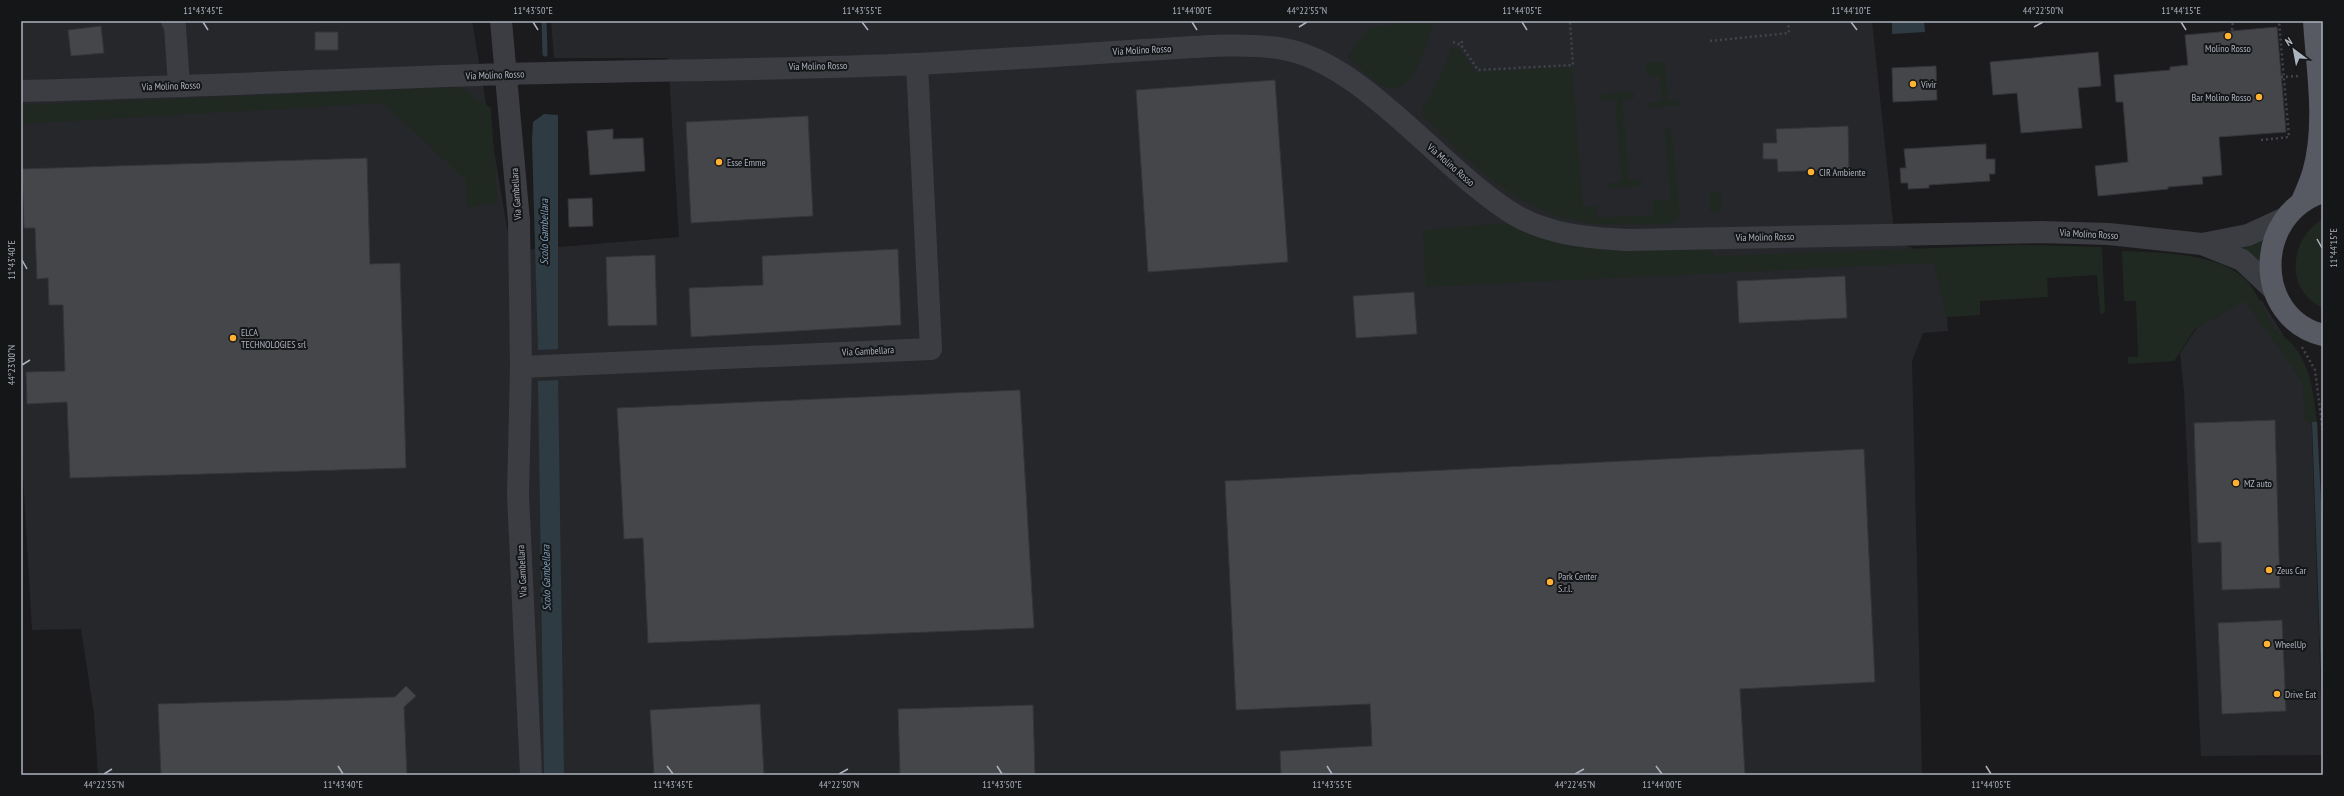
<svg xmlns="http://www.w3.org/2000/svg" width="2344" height="796" font-family="'PT Sans Narrow',sans-serif">
<rect width="100%" height="100%" fill="#1b1b1d"/>
<path fill="#26272b" d="M21,21H472L511,251L679,237L668,58H554L551,21H1872L1895,241L1937,258L1947,317L1948,331L1923,333L1912,361L1922,775H98L94,714L81,629L32,630L21,441Z
M2248,296L2262,301L2310,378L2323,755L2201,756L2184,391L2180,353L2197,328Z"/>
<path fill="#202921" d="M1418,21H1434C1428,39 1414,100 1385,87C1372,81 1359,66 1347,57L1369,28Z
M1452,47L1459,49L1476,72L1572,67L1583,207L1596,206L1597,218L1653,215V200L1671,199L1665,128L1671,127L1680,215L1676,221L1671,224C1647,224 1622,225 1598,224C1525,219 1468,163 1421,113L1422,108L1433,92Z
M1665,62L1668,101L1681,100V105L1650,108L1649,103L1662,101L1660,76H1647L1645,63Z
M458,87L491,108L497,202L467,208L466,180L383,103L21,124V105Z
M1634,91L1635,98L1622,99L1629,180H1642V186L1609,188V183L1622,181L1615,99L1602,100L1601,94Z
M1721,192L1722,211L1710,212L1709,193Z
M2323,219V308C2284,291 2289,238 2323,219Z
M1509,223L1548,240L1607,250L1712,248L1714,256L2016,245L2102,247L2105,313L2100,314L2097,275L2047,278L2048,297L1980,301V315L1947,317L1934,263L1426,287L1423,230Z
M2264,238L2261,265L2233,246Z
M2122,251C2158,253 2220,252 2247,281C2258,293 2263,312 2273,326C2278,333 2287,338 2293,345C2312,369 2313,393 2317,422H2305L2302,381L2245,301L2195,329L2174,361L2128,364V357H2138L2136,301H2124Z"/>
<path fill="#2e3b43" d="M1892,21H1924L1925,32L1892,34Z
M544,114L558,115V349L538,350L532,141L533,122Z
M558,380L564,775H544L538,381Z
M2312,422H2317L2323,540V729Z"/>
<g fill="none" stroke-linecap="round" stroke-linejoin="round">
<path stroke="#2e3b43" stroke-width="5" d="M544,21L545,54"/>
</g>
<path fill="#44464a" stroke="#34353a" d="M101,26L104,53L71,56L68,30Z
M2277,27L2286,132L2219,137L2222,175L2202,177L2203,184L2168,187V189L2098,196L2095,166L2128,162L2123,102H2116L2114,75L2170,70V67L2188,65L2185,35Z
M315,32H338V50H315Z
M2098,52L2101,86L2078,88L2082,128L2021,133L2017,93L1993,95L1990,62Z
M1936,66L1937,100L1893,102L1892,68Z
M1275,80L1288,262L1148,272L1136,90Z
M808,116L813,216L691,223L686,122Z
M1848,126L1849,169L1778,172L1777,159H1763V143H1777L1776,129Z
M613,129V139L643,138L645,171L590,175L587,131Z
M1986,144V159H1995V174H1989L1990,181L1929,185V188L1908,189V183H1901L1900,168H1906L1904,149Z
M367,158L370,264L400,263L406,468L70,478L67,402L27,404L26,372L65,371L63,305H49L48,278L37,279L35,228H24L22,169Z
M592,198L593,226L569,227L568,199Z
M898,249L901,325L691,337L689,288L763,285L762,256Z
M655,255L657,325L608,326L606,257Z
M1845,276L1847,318L1739,323L1737,281Z
M1414,292L1417,334L1356,338L1353,296Z
M1020,390L1034,628L648,643L643,538L624,539L617,408Z
M2275,420L2280,588L2222,590L2221,542L2198,543L2194,423Z
M1864,449L1875,682L1740,689L1745,775H1281L1280,751L1372,746L1370,704L1236,710L1225,481Z
M2282,620L2286,711L2222,714L2218,623Z
M406,686L416,696L404,707L407,775H161L158,704L395,697Z
M760,704L764,775H654L650,710Z
M1033,705L1035,775H900L898,709Z"/>
<g fill="none" stroke-linecap="round" stroke-linejoin="round">
<path stroke="#41444a" stroke-width="2.5" stroke-dasharray="2 3" stroke-linecap="butt" d="M2232,30L2233,21
M1462,41L1461,45L1478,70L1573,65L1570,21
M1710,41L1789,33L1788,21
M1453,42L1461,45
M2281,77L2300,76
M2261,140L2289,137L2279,21
M2302,347L2315,370L2323,433"/>
<path stroke="#3b3d43" stroke-width="22" d="M172,21L175,27L179,85
M501,21L519,221L521,367L518,495L531,775
M21,91C183,87 345,79 507,74C644,70 781,70 918,64C993,60 1069,55 1144,50C1188,48 1234,42 1278,48C1362,59 1441,171 1515,215C1550,235 1589,238 1628,240L2041,232L2109,234L2202,244L2248,235L2285,218
M2202,244L2242,260L2275,291
M521,367L931,349L917,64"/>
<path stroke="#575a62" stroke-width="22" d="M2323,192C2253,214 2253,318 2323,335
M2302,201C2306,192 2310,183 2313,173C2327,125 2317,70 2314,21"/>
</g>
<path fill="none" stroke="#acb2be" stroke-width="1.5" d="M203,22L208,30M533,22L538,30M862,22L868,30M1192,22L1197,30M1522,22L1527,30M1851,22L1857,30M2181,22L2186,30M1299,27L1307,22M2034,27L2043,22M2317,239L2322,248M22,260L27,269M22,365L30,360M338,766L343,774M667,766L673,774M997,766L1002,774M1327,766L1332,774M1656,766L1662,774M1986,766L1991,774M104,774L112,769M839,774L848,769M1575,774L1584,769"/>
<g fill="#ffb231" stroke="#151618" stroke-width="1.5">
<circle cx="2228" cy="36" r="4"/>
<circle cx="1913" cy="84" r="4"/>
<circle cx="2259" cy="97" r="4"/>
<circle cx="719" cy="162" r="4"/>
<circle cx="1811" cy="172" r="4"/>
<circle cx="233" cy="338" r="4"/>
<circle cx="2236" cy="483" r="4"/>
<circle cx="2269" cy="570" r="4"/>
<circle cx="1550" cy="582" r="4"/>
<circle cx="2267" cy="644" r="4"/>
<circle cx="2277" cy="694" r="4"/>
</g>
<g text-anchor="middle" dominant-baseline="central" stroke-width="4" stroke-linejoin="round" paint-order="stroke">
<g font-size="10" fill="#acb2be" stroke="#151618" text-anchor="start">
<text x="2228" y="48" text-anchor="middle">Molino Rosso</text>
<text x="1921" y="84">Vivìr</text>
<text x="2251" y="97" text-anchor="end">Bar Molino Rosso</text>
<text x="727" y="162">Esse Emme</text>
<text x="1819" y="172">CIR Ambiente</text>
<text x="241" y="332">ELCA<tspan x="241" dy="12">TECHNOLOGIES srl</tspan></text>
<text x="2244" y="483">MZ auto</text>
<text x="2277" y="570">Zeus Car</text>
<text x="1558" y="576">Park Center<tspan x="1558" dy="12">S.r.l.</tspan></text>
<text x="2275" y="644">WheelUp</text>
<text x="2285" y="694">Drive Eat</text>
</g>
<g font-size="10" fill="#acb2be" stroke="#151618">
<text transform="translate(1142 50) rotate(-3)">Via Molino Rosso</text>
<text transform="translate(818 66) rotate(-1)">Via Molino Rosso</text>
<text transform="translate(495 75) rotate(-2)">Via Molino Rosso</text>
<text transform="translate(171 86) rotate(-2)">Via Molino Rosso</text>
<text transform="translate(1451 165) rotate(41)">Via Molino Rosso</text>
<text transform="translate(516 194) rotate(-94)">Via Gambellara</text>
<text transform="translate(2089 234) rotate(3)">Via Molino Rosso</text>
<text transform="translate(1765 237) rotate(-1)">Via Molino Rosso</text>
<text transform="translate(868 351) rotate(-3)">Via Gambellara</text>
<text transform="translate(522 571) rotate(-93)">Via Gambellara</text>
</g>
<g font-size="11" font-style="italic" fill="#80a2bc" stroke="#151618">
<text transform="translate(544 232) rotate(-90)">Scolo Gambellara</text>
<text transform="translate(546 578) rotate(-91)">Scolo Gambellara</text>
</g>
</g>
<rect width="2344" height="796" fill="none" stroke="#151618" stroke-width="44"/>
<g transform="translate(2294 50) rotate(328)" stroke="#151618" stroke-width="3" paint-order="stroke">
<path d="M0-3L7 15L0 10L-7 15Z" fill="#acb2be"/>
<text y="-6" font-size="11" font-weight="bold" text-anchor="middle" fill="#acb2be">N</text>
</g>
<rect x="22" y="22" width="2300" height="752" fill="none" stroke="#acb2be" stroke-width="1.5"/>
<g font-size="10" text-anchor="middle" fill="#acb2be">
<text x="203" y="14">11°43'45"E</text>
<text x="533" y="14">11°43'50"E</text>
<text x="862" y="14">11°43'55"E</text>
<text x="1192" y="14">11°44'00"E</text>
<text x="1307" y="14">44°22'55"N</text>
<text x="1522" y="14">11°44'05"E</text>
<text x="1851" y="14">11°44'10"E</text>
<text x="2043" y="14">44°22'50"N</text>
<text x="2181" y="14">11°44'15"E</text>
<text transform="translate(2333 248) rotate(-90)" y="4">11°44'15"E</text>
<text transform="translate(11 260) rotate(-90)" y="4">11°43'40"E</text>
<text transform="translate(11 365) rotate(-90)" y="4">44°23'00"N</text>
<text x="104" y="788">44°22'55"N</text>
<text x="343" y="788">11°43'40"E</text>
<text x="673" y="788">11°43'45"E</text>
<text x="839" y="788">44°22'50"N</text>
<text x="1002" y="788">11°43'50"E</text>
<text x="1332" y="788">11°43'55"E</text>
<text x="1575" y="788">44°22'45"N</text>
<text x="1662" y="788">11°44'00"E</text>
<text x="1991" y="788">11°44'05"E</text>
</g>
</svg>
